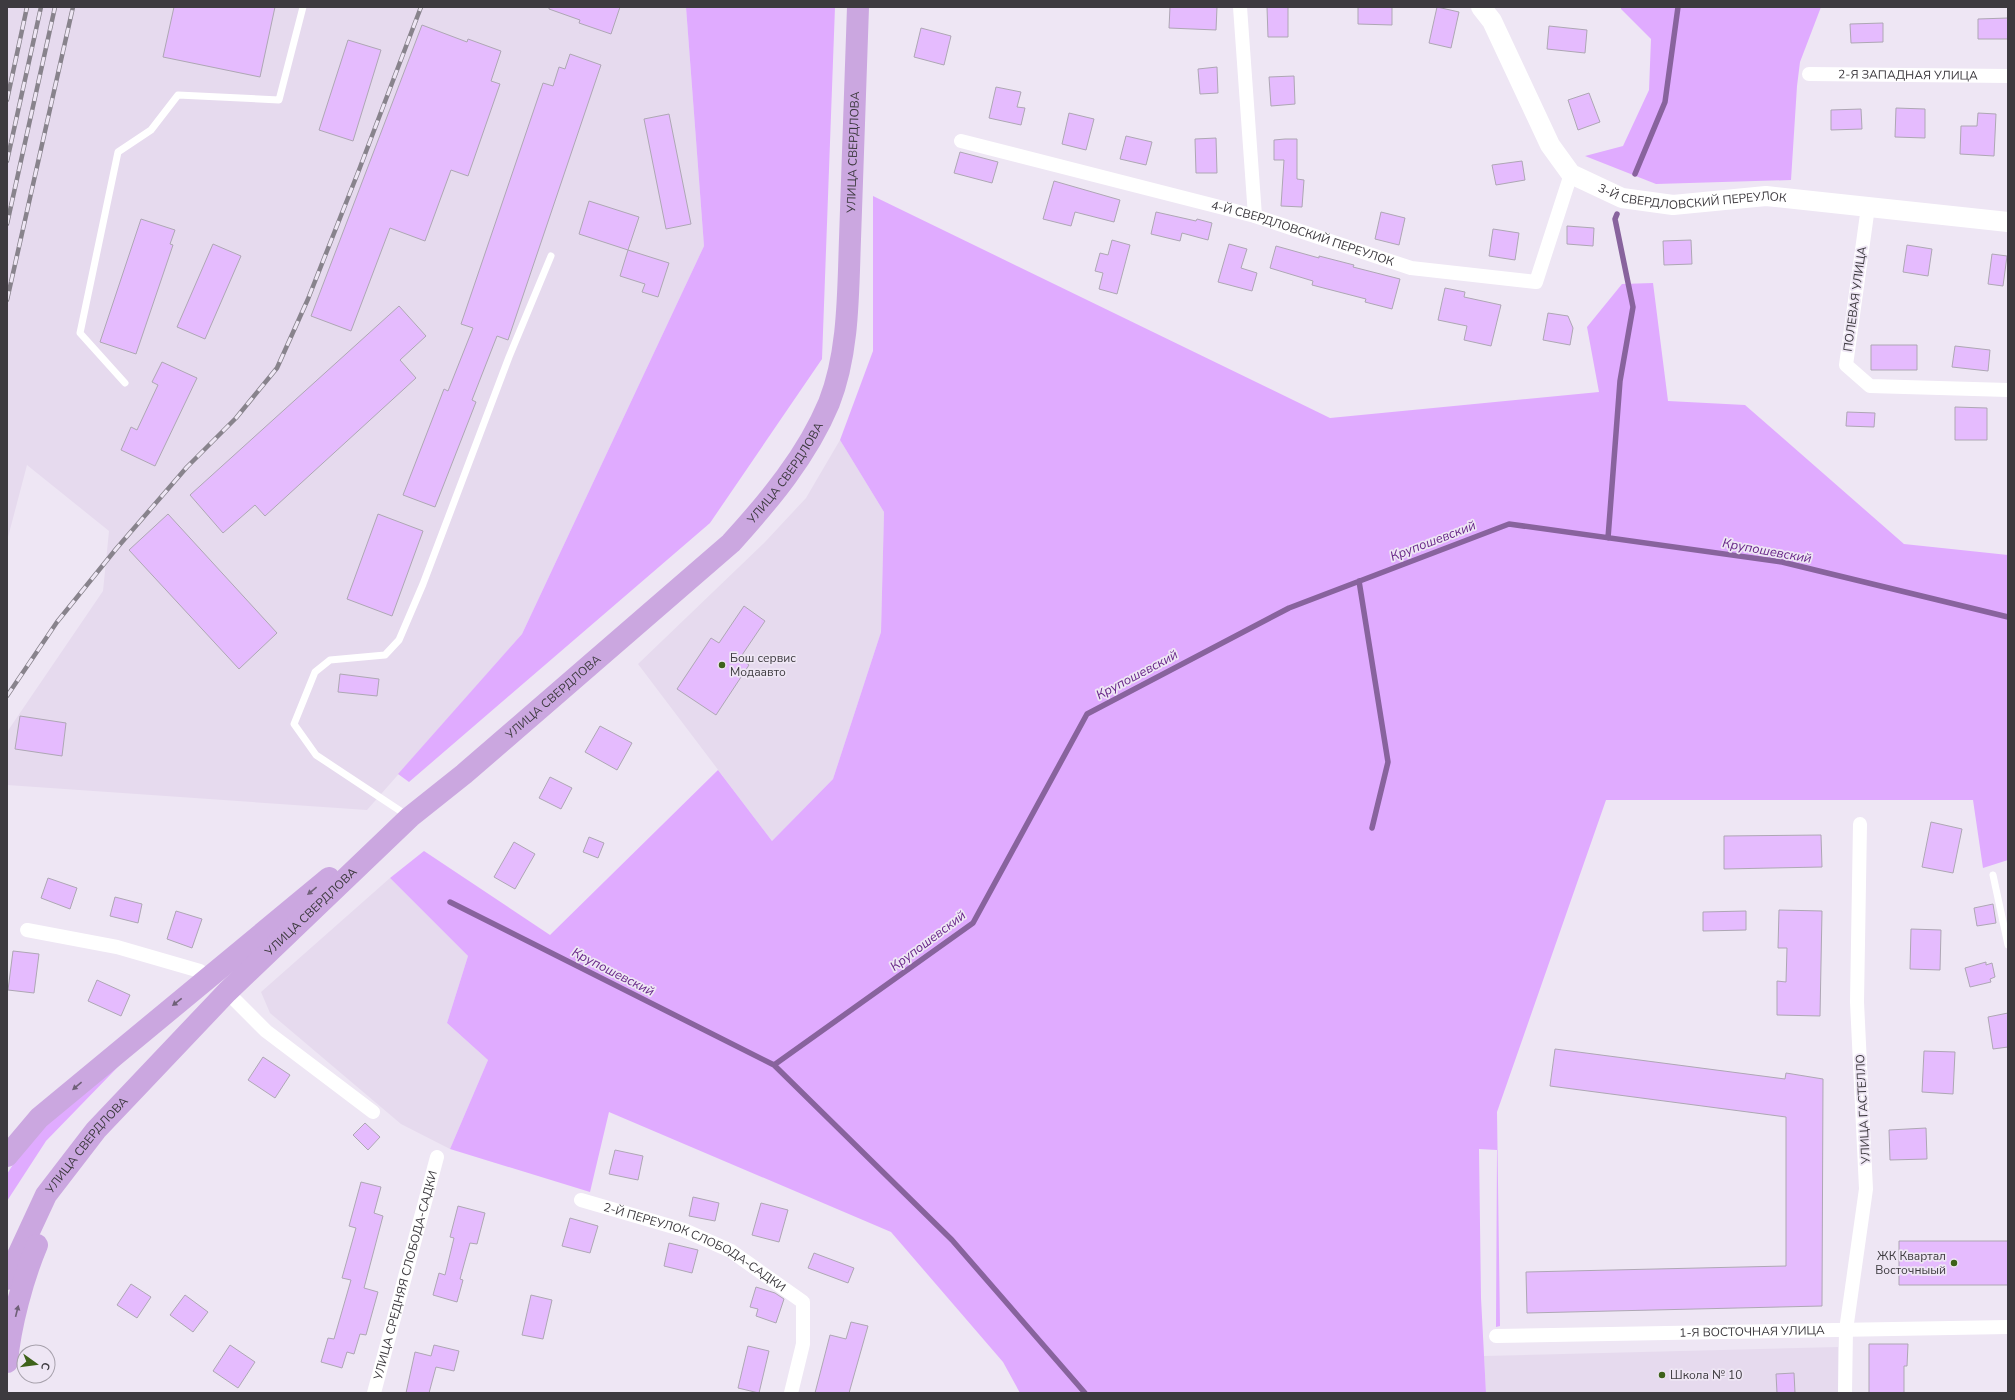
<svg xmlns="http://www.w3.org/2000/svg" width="2015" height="1400" font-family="'Nunito Sans',sans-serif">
<rect width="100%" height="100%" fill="#eee6f4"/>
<path fill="#e6daee" d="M7,7H686L704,246L522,634L367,810L7,785V732L103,591L109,531L27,465L7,541Z
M840,440L884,512L881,632L833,779L772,841L638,664L765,542L806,498Z
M390,878L468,956L447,1023L488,1060L450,1149L401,1124L270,1013L261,992Z
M1838,1347V1393H1486L1484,1356Z"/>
<path fill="#e0abff" d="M686,7H835L822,359L710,523L409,782L398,774L522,634L704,246Z
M1621,7H1821L1800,62L1797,86L1791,180L1656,184L1585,156L1623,146L1649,90L1651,39L1621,9Z
M873,196L1330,418L1599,392L1587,327L1622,284L1653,283L1668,401L1745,405L1904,544L2008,555V860L1983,868L1973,800H1606L1497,1112L1500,1326L1496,1327L1497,1150L1479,1149L1481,1298L1486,1393H1020L1003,1362L891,1232L609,1112L590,1192L450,1149L488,1060L447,1023L468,956L390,878L424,851L550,935L718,770L772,841L833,779L881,632L884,512L840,440L873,351Z
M179,1004L46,1141L7,1201V1174L31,1136Z"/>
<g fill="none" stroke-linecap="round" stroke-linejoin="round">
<path stroke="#88639d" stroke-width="5.5" d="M1635,174L1665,102L1678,7
M1608,538L1620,381L1633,307L1615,219L1617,214
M1359,581L1388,762L1372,828
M450,902L774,1065L973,923L1087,714L1289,608L1509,524L1782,562L2008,617
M774,1065L952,1240L1085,1393"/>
</g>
<path fill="#e5bbfe" stroke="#aea7b4" d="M174,7H275L260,77L163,57Z
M549,7H620L611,34L579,23L580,20L549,9Z
M1170,7H1217L1216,30L1169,28Z
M1267,7H1288V37H1268Z
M1358,7H1392V25L1358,24Z
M1437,7L1459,12L1451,48L1429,43Z
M2008,18V39H1978V19Z
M1883,23V42L1851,43L1850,24Z
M422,25L467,42L468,39L501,51L491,81L500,84L468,176L451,170L425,241L390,228L351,331L311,316Z
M1549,26L1587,30L1585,53L1547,49Z
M921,28L951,36L944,65L914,57Z
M348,40L381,50L353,141L319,130Z
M570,54L601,65L508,340L497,336L472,400L476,402L435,507L403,495L444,389L448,391L473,328L461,324L543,83L553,86L559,67L565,69Z
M1217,67L1218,93L1200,94L1198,69Z
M1294,76L1295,104L1271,106L1269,77Z
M996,87L1021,92L1017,107L1025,108L1021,125L989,118Z
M1589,93L1600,122L1578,130L1568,100Z
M1896,108L1925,109V138L1895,137Z
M1861,109L1862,129L1831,130V110Z
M1069,113L1094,119L1086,150L1062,144Z
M1978,113L1996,114L1994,156L1960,154L1961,126H1977Z
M669,114L691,224L666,229L644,119Z
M1126,136L1152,142L1146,165L1120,159Z
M1216,138L1217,173H1196L1195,139Z
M1285,139H1297V179L1304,180L1302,207L1281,206L1284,160H1274V140Z
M960,152L998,162L992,183L954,173Z
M1522,161L1525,180L1496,185L1492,165Z
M1054,181L1120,200L1114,222L1075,212L1071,226L1043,219Z
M589,201L639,217L628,250L579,234Z
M1156,212L1196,221L1197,219L1212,223L1208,240L1182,233L1180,241L1151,234Z
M1381,212L1405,218L1399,245L1375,239Z
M141,219L175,230L170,244L173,245L136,354L100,342Z
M1567,226L1594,228L1593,246L1567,244Z
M1493,229L1519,233L1515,260L1489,256Z
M1112,240L1130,245L1117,294L1099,289L1103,273L1095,271L1100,253L1108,255Z
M1691,240L1692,264L1664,265L1663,241Z
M213,244L241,256L205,339L177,327Z
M1229,244L1247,249L1241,268L1257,273L1252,291L1218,282Z
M1907,245L1932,249L1928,276L1903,272Z
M1276,246L1319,258V256L1354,265L1353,267L1400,279L1392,309L1365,302L1366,299L1312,285L1313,281L1270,268Z
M628,250L669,263L658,297L642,292L645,284L620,276Z
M1992,254L2007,256L2003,286L1988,284Z
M1445,288L1465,292L1464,297L1501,305L1491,346L1464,340L1467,326L1438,320Z
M399,306L426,336L400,360L416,378L265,516L255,505L223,533L190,495Z
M1548,313L1568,316L1573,328L1570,345L1543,340Z
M1871,345H1917V370H1871Z
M1955,346L1990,350L1988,371L1952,367Z
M162,362L197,378L155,466L121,450L131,427L137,430L158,385L152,382Z
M1955,407L1987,408V440H1955Z
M1847,412L1875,413L1874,427L1846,426Z
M168,514L277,633L239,669L129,550Z
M378,514L423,531L392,616L347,599Z
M744,606L765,621L740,658L749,665L716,715L677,689L711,638L719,643Z
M340,674L379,679L377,696L338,692Z
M20,716L66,723L62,756L15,749Z
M600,726L632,743L617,770L585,752Z
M550,777L572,788L561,809L539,798Z
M1931,822L1962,829L1953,873L1922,867Z
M1821,835L1822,867L1724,869V836Z
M589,837L604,843L598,858L583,852Z
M514,842L535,854L515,889L494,877Z
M48,878L77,888L70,909L41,898Z
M115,897L142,904L138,923L110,916Z
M1993,904L1996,923L1977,926L1974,908Z
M1779,910L1822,911L1820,1016L1777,1015V981L1786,982L1787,948H1778Z
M176,911L202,919L192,948L167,939Z
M1746,911V930L1703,931V912Z
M1911,929L1941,930L1940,970L1910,969Z
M13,951L39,954L34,993L8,990Z
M1986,962V965L1992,963L1995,977L1990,979L1991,982L1970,987L1965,968Z
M97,980L130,995L121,1016L88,1001Z
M2008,1013V1047L1993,1049L1988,1017Z
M1555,1049L1785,1079L1786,1073L1823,1079L1822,1306L1527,1313L1526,1272L1786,1266V1117L1550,1086Z
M1924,1051L1955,1052L1953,1094L1922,1092Z
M263,1057L290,1075L275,1098L248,1080Z
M365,1123L380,1137L368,1150L353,1135Z
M1926,1128L1927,1159L1890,1160L1889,1130Z
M615,1150L643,1156L638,1180L609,1174Z
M361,1182L381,1187L374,1213L383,1216L364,1288L378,1292L366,1335L360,1334L354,1354L347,1352L342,1368L321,1362L328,1338L334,1339L351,1280L342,1278L356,1228L349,1226Z
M693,1197L719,1203L715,1221L689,1216Z
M761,1203L788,1210L779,1242L752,1235Z
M458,1206L485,1213L477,1244L470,1243L460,1279L463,1280L457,1302L433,1295L439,1273L445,1275L454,1238L450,1237Z
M570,1218L598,1226L590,1253L562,1246Z
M1899,1241H2008V1285H1899Z
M669,1243L698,1250L692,1273L664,1266Z
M814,1253L854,1268L848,1283L808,1268Z
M131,1284L151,1297L137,1318L117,1305Z
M756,1287L775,1293L784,1299L776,1323L756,1316L758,1309L750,1307Z
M185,1295L208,1312L193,1332L170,1315Z
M531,1295L552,1300L543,1339L522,1335Z
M851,1322L868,1326L849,1393H815L830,1335L846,1339Z
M1869,1344H1908L1907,1366H1904V1393H1869Z
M230,1345L255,1362L238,1388L213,1371Z
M434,1345L459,1351L454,1371L436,1367L429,1393H406L415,1352L431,1356Z
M748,1346L769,1351L759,1393L738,1388Z
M1794,1373L1795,1393H1777L1776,1374Z"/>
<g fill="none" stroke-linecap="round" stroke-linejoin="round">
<path stroke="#fff" stroke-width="7" d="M125,383L80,333L118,152L151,130L178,95L279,100L303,7
M408,816L316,755L294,724L315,672L330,660L385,655L399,640L423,584L509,357L551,256
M1993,875L2008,945"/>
<g stroke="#fff" stroke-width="14">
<path d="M1240,7L1255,216"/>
<path id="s1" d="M1809,74L2008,76"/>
<path id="s2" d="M961,141L1255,216L1411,268L1536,282L1571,174"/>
<path d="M1868,207L1846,365L1870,386L2008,390"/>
<path d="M27,930L117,947L200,971L208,979"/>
<path d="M227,992L266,1031L373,1112"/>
<path id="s3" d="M581,1200L684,1230L731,1251L803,1302V1344L791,1393"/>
<path id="s4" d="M1496,1336L2008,1327"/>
<path id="s5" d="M374,1393L437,1157"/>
<path d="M1845,1393L1846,1330L1866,1189L1857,1002L1860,824"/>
</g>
<path stroke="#fff" stroke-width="20" id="s6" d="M1481,7L1492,21L1550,145L1571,174L1622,198L1673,205L1766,196L2008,222"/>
<g stroke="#cba7e0" stroke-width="22">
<path d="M7,1156L39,1118L329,878"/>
<path id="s7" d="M7,1279L46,1195L96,1130L227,992L410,817L464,774L731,543C769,501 807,456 829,403C849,352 848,293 850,239C853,162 855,84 858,7"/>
<path d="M7,1362C10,1326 23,1278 37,1245"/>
</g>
<defs>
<path id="rail" d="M7,100L27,7
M7,161L41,7
M7,224L55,7
M7,300L73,7
M7,696L57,622L116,549L187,467L236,418L277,368L308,299L359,170L421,7"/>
</defs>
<use href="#rail" stroke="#88838c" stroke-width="4.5"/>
<use href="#rail" stroke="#eee6f4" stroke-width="3" stroke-dasharray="9" stroke-linecap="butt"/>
</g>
<defs><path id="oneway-solid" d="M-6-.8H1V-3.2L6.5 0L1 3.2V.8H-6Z"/></defs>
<g fill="#6f6077">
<use href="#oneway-solid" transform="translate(312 891) rotate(141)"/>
<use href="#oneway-solid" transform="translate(177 1002) rotate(142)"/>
<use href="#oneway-solid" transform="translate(77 1086) rotate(140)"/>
<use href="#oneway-solid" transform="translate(17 1311) rotate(-76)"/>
</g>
<g fill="#3e621a" stroke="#eee6f4" stroke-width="1.5">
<circle cx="722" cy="665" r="4"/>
<circle cx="1954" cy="1263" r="4"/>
<circle cx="1662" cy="1375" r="4"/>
</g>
<g text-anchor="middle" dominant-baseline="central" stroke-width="3.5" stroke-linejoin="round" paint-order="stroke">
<g font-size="12" fill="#3d3a3f" stroke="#eee6f4">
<text stroke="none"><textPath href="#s1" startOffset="99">2-Я ЗАПАДНАЯ УЛИЦА</textPath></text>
<text stroke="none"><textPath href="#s7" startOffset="1465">УЛИЦА СВЕРДЛОВА</textPath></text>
<text stroke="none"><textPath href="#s6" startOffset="317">3-Й СВЕРДЛОВСКИЙ ПЕРЕУЛОК</textPath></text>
<text stroke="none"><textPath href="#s2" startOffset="354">4-Й СВЕРДЛОВСКИЙ ПЕРЕУЛОК</textPath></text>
<text transform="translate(1855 299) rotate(-82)">ПОЛЕВАЯ УЛИЦА</text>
<text stroke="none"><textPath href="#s7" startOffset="1129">УЛИЦА СВЕРДЛОВА</textPath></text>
<text stroke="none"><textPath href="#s7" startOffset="805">УЛИЦА СВЕРДЛОВА</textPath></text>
<text stroke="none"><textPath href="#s7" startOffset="481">УЛИЦА СВЕРДЛОВА</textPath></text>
<text transform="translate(1863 1109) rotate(-93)">УЛИЦА ГАСТЕЛЛО</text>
<text stroke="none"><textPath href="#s7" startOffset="157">УЛИЦА СВЕРДЛОВА</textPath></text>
<text stroke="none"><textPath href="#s3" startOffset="124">2-Й ПЕРЕУЛОК СЛОБОДА-САДКИ</textPath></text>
<text stroke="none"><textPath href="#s5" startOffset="122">УЛИЦА СРЕДНЯЯ СЛОБОДА-САДКИ</textPath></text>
<text stroke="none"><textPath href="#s4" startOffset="256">1-Я ВОСТОЧНАЯ УЛИЦА</textPath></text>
</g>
<g font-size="12" fill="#3d3a3f" stroke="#eee6f4" text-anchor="start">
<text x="730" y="658">Бош сервис<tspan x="730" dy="14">Модаавто</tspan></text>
<text x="1946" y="1256" text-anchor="end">ЖК Квартал<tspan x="1946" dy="14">Восточныый</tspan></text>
<text x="1670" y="1375">Школа № 10</text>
</g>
<g font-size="13" font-style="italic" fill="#692889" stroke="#eee6f4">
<text transform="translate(1433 541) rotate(-21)">Крупошевский</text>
<text transform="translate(1767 551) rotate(10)">Крупошевский</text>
<text transform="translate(1137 675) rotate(-28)">Крупошевский</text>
<text transform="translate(928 941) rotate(-37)">Крупошевский</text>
<text transform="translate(613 972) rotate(27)">Крупошевский</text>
</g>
</g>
<rect width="2015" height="1400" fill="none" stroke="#3d3a3f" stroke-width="16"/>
<g transform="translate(36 1364) rotate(104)"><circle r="19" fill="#eee6f4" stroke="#a7a1ac"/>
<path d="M0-3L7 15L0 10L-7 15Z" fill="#3e621a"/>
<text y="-6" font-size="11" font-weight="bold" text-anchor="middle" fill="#3d3a3f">С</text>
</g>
</svg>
